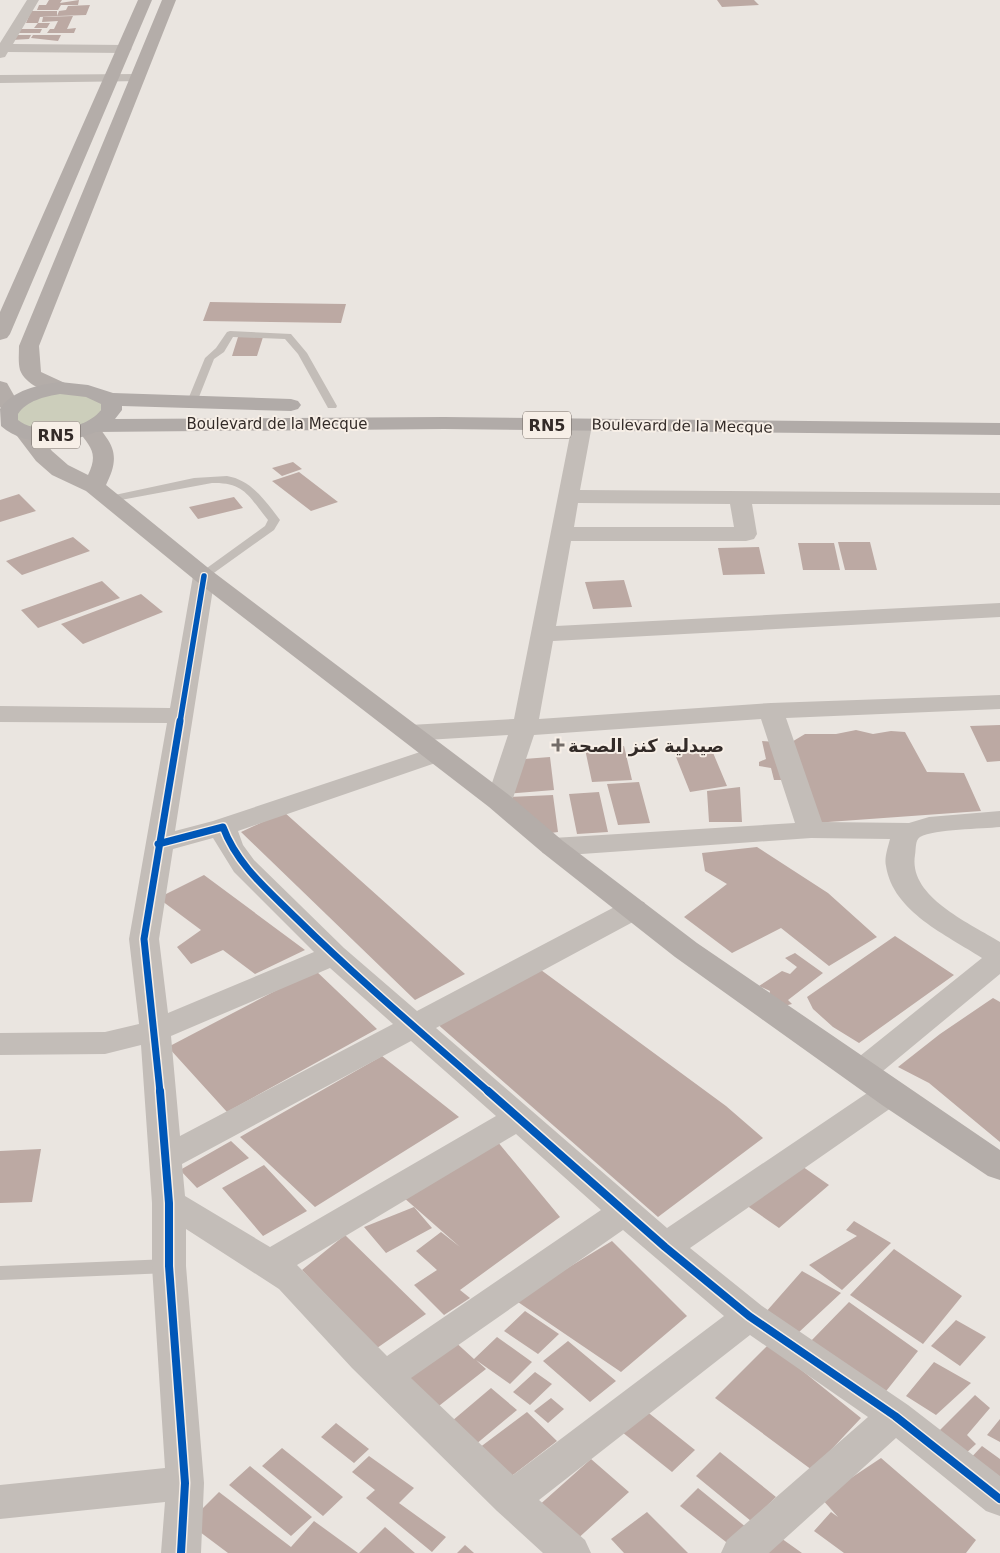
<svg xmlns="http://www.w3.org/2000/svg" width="1000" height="1553" font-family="'DejaVu Sans',Cairo,sans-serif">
<rect width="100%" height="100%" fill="#eae5e0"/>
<path fill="#cccebb" d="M69,390L100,400C111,425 56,433 39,430C32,430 24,425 16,423L18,403Z"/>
<path fill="#bca9a3" d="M49,0H62L60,3L79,0L78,5H61L58,10H37L39,5H46Z
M717,0H754L759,5L722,7Z
M90,5L86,15L57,16L59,11L66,10L68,6Z
M31,11H57V16L40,17L38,23H26Z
M73,16L67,29L76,28L74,33H47L50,29H54L58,21L42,22L43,17Z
M38,23H50L47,28H34Z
M19,29H42L40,33H17Z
M13,35H31L29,39L11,40Z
M33,35H61L58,41L31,38Z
M210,302L346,304L341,323L203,321Z
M238,337H263L257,356H232Z
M293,462L302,469L282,476L272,468Z
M299,472L338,502L311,511L272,481Z
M19,494L36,511L0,522V500Z
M234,497L243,508L198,519L189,507Z
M73,537L90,551L22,575L6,561Z
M838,542H870L877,570H845Z
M798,543H834L840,570H803Z
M759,547L765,574L723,575L718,548Z
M624,580L632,607L593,609L585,582Z
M102,581L120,598L38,628L21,610Z
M141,594L163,612L83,644L61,624Z
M1000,725V761L987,762L970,726Z
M856,730L873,734L891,731L905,732L927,772L964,773L981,811L814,823L795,780H774L771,768L759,766V762L766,759L762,741L790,743L805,734H836Z
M624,746L632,780L592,782L585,749Z
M711,748L727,786L690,792L674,752Z
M550,757L554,790L506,794L524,759Z
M639,782L650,823L618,825L607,784Z
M740,787L742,822H709L707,791Z
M599,792L608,832L577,834L569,794Z
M553,795L558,832L544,834L509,797Z
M284,812L465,974L415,1000L241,832Z
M757,847L828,893L877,937L829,966L781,928L732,953L684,917L727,884L705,871L702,853Z
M204,875L305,950L255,974L223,950L191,964L177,947L201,930L158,898Z
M895,936L954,975L859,1043L833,1027L813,1009L807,997Z
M795,953L823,973L788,1000L792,1004L784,1006L769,996L770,991L759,986L782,971L790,974L797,967L785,958Z
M315,970L377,1029L227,1112L168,1047Z
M541,970L726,1106L763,1138L658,1217L435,1022Z
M993,998L1000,1002V1142L929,1083L898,1067L940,1034Z
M382,1056L459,1117L315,1207L240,1137Z
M231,1141L249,1158L197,1188L180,1170Z
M497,1141L560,1217L460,1290L470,1298L444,1315L414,1285L437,1270L416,1251L441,1232L460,1247L403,1197Z
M41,1149L32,1202L0,1203V1151Z
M796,1162L829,1185L779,1228L746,1205Z
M264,1165L307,1211L263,1236L222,1188Z
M414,1207L432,1228L386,1253L364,1227Z
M854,1221L891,1243L842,1290L809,1265L857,1236L846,1230Z
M345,1235L426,1314L377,1348L302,1270Z
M612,1241L687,1316L621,1372L515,1300Z
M894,1249L962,1296L923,1344L850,1295Z
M802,1271L841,1293L798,1333L765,1313Z
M849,1302L918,1351L883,1395L809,1343Z
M525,1311L559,1334L538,1354L504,1331Z
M956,1320L986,1337L960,1366L931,1346Z
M497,1337L532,1362L510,1384L476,1360L486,1369L435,1409L402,1378L452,1339L474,1359Z
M568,1341L616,1381L590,1402L543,1361Z
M769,1344L861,1418L812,1470L715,1398Z
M934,1362L971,1383L936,1415L906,1396Z
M535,1372L552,1384L530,1405L513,1392Z
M491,1388L517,1410L469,1450L452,1421Z
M975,1395L990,1408L967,1435L976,1444L964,1455L934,1436Z
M551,1398L564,1409L548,1423L534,1411Z
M645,1410L695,1450L672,1472L622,1432Z
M527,1412L557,1441L509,1478L479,1448Z
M1000,1419V1442L987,1435Z
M336,1423L369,1449L354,1463L321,1437Z
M982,1446L1000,1459V1488L967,1462Z
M282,1448L343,1497L323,1516L262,1466Z
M720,1452L776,1497L751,1521L696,1476Z
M369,1456L414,1488L399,1503L446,1537L432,1552L366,1498L375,1490L352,1472Z
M881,1458L976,1540L966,1553H844L814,1531L831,1512L838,1517L821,1498Z
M591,1459L629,1492L574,1542L536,1508Z
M250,1466L312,1517L291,1536L229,1485Z
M698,1488L752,1532L735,1549L680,1506Z
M219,1492L291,1547L314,1521L358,1553H228L188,1523Z
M647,1512L688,1553H624L611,1539Z
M385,1527L415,1553H359Z
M771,1531L802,1553H751Z
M465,1545L474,1553H457Z"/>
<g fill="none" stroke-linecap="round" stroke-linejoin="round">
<path fill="#c3bdb8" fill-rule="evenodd" d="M230,331L291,334L307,353L337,406L336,408H328L298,354L285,339L233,337L224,352L214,359L197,402L192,405L188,404L187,402L205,358L216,348L227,332Z
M227,476C251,480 265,500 280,520L274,530L204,580L200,579L198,576L200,573L265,526L268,520C249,497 245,482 212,483L110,502L104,499L110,496L194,478Z
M169,1259L175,1261L178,1266L175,1271L169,1273L0,1280V1266Z"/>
<path fill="#c3bdb8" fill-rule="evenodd" d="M27,0H39L13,44L125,45L132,49L125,53L8,52L5,57L0,58V43Z
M138,74L143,75L145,78L143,81L0,83V75Z
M582,419L589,421L592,425L580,490L1000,493V505L752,504L757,534L754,539L746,541H571L556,626L1000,603V617L553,641L539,719L771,703L1000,695V709L786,718L822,822L909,823L929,817L1000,811V827C982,829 935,829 920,837C915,840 916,849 915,855C908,897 970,923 1000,942V974L872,1080L861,1083L850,1080L845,1072L850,1064L982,958C947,935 893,912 886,866C884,858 888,847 890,839L811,838L553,856L543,853L539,847L543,841L553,838L795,823L761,719L534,735L512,801L508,807L499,809L490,807L486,801L508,735L410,741L401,738L397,733L401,728L410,725L514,719L572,425L575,421ZM578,503L730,504L734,527H574Z
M204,569L212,571L215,576L175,831L213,821L438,746L447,749L451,754L447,759L238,831L243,845L254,860L344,948L417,1011L624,902L634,900L644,902L648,909L644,916L436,1028L667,1228L879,1085L890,1082L901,1085L906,1093L901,1101L690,1248L762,1306L908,1405L1000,1476V1516L986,1511L896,1438L769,1553H721L727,1540L868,1417L750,1335L539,1500L585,1540L591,1553H543L497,1511L352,1368L279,1289L186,1229V1266L204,1483L201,1553H161L165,1502L0,1519V1485L165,1468L152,1266V1203L141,1045L105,1054L0,1055V1033L105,1032L139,1024L129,939L167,723L0,722V706L170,708L193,576L196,571ZM213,838L234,872L314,952L168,1013L159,939L173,849ZM330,968L393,1024L180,1136L171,1036ZM411,1041L496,1116L270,1247L185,1196L182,1164ZM516,1134L601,1210L387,1356L297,1265ZM623,1230L724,1316L513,1475L411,1378Z"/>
<path fill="#b4ada9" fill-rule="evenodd" d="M138,0H152L10,334L7,338L0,340V312Z
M162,0H176L39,346L41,372L67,384L70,388L67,392C51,396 26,386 20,370C18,362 19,354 19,346Z
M0,381L7,383L20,406L17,410L10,412L3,410L0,407Z
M88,423C97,425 101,429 106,437C118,453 115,467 106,485L212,571L509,795L563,841L697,943L1000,1150V1180L988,1176L882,1105L675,957L543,853L489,807L196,581L86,491L52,475L36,461L14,432L17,427L25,426L33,427L52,451L68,465L88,475C99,452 90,447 77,429L80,424Z"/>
<path fill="#b1aba8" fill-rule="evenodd" d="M60,382L88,385L113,393L291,399L298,401L301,405L298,409L291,411L122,406V410L115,419L444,417L1000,423V435L444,429L96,432C67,444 26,448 1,426L0,409C12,390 39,385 60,382ZM60,394L86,397L101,404V410C85,431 38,436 18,420V414C26,401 46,396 60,394Z"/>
<defs>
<path id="cycleway-far2" d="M180,722L204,576"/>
<path id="cycleway-far1" d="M158,844L223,827C237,865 268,890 296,918C358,979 424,1035 489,1092
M160,1092L144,939L180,721"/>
<path id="cycleway" d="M160,1091L169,1203V1266L185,1483L181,1553
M488,1091L665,1247L749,1316L895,1416L1000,1499"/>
</defs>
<use href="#cycleway-far2" stroke="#f7efe7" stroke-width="8"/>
<use href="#cycleway-far1" stroke="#f7efe7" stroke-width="10"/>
<use href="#cycleway" stroke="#f7efe7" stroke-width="11"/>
<use href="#cycleway-far2" stroke="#0057b8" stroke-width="5.5"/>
<use href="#cycleway-far1" stroke="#0057b8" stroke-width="7"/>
<use href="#cycleway" stroke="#0057b8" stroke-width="8"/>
</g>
<path fill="#736c68" stroke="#f7efe7" stroke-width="2" d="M555.5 737.5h5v5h5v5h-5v5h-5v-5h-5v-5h5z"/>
<g text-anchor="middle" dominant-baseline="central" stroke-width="4" stroke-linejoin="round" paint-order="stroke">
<g font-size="15" fill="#332b28" stroke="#f7efe7">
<text x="277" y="424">Boulevard de la Mecque</text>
<text transform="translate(682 426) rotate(1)">Boulevard de la Mecque</text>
</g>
<g fill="#f7efe7" stroke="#6e6661" stroke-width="1">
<rect x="523" y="411.5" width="48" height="27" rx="4"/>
<rect x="32" y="421.5" width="48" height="27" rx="4"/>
</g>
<g font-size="16" font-weight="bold" fill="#332b28">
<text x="547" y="425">RN5</text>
<text x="56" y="435">RN5</text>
</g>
<g font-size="18" font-weight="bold" fill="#332b28" stroke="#f7efe7" text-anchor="start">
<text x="568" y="745">صيدلية كنز الصحة</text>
</g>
</g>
</svg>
